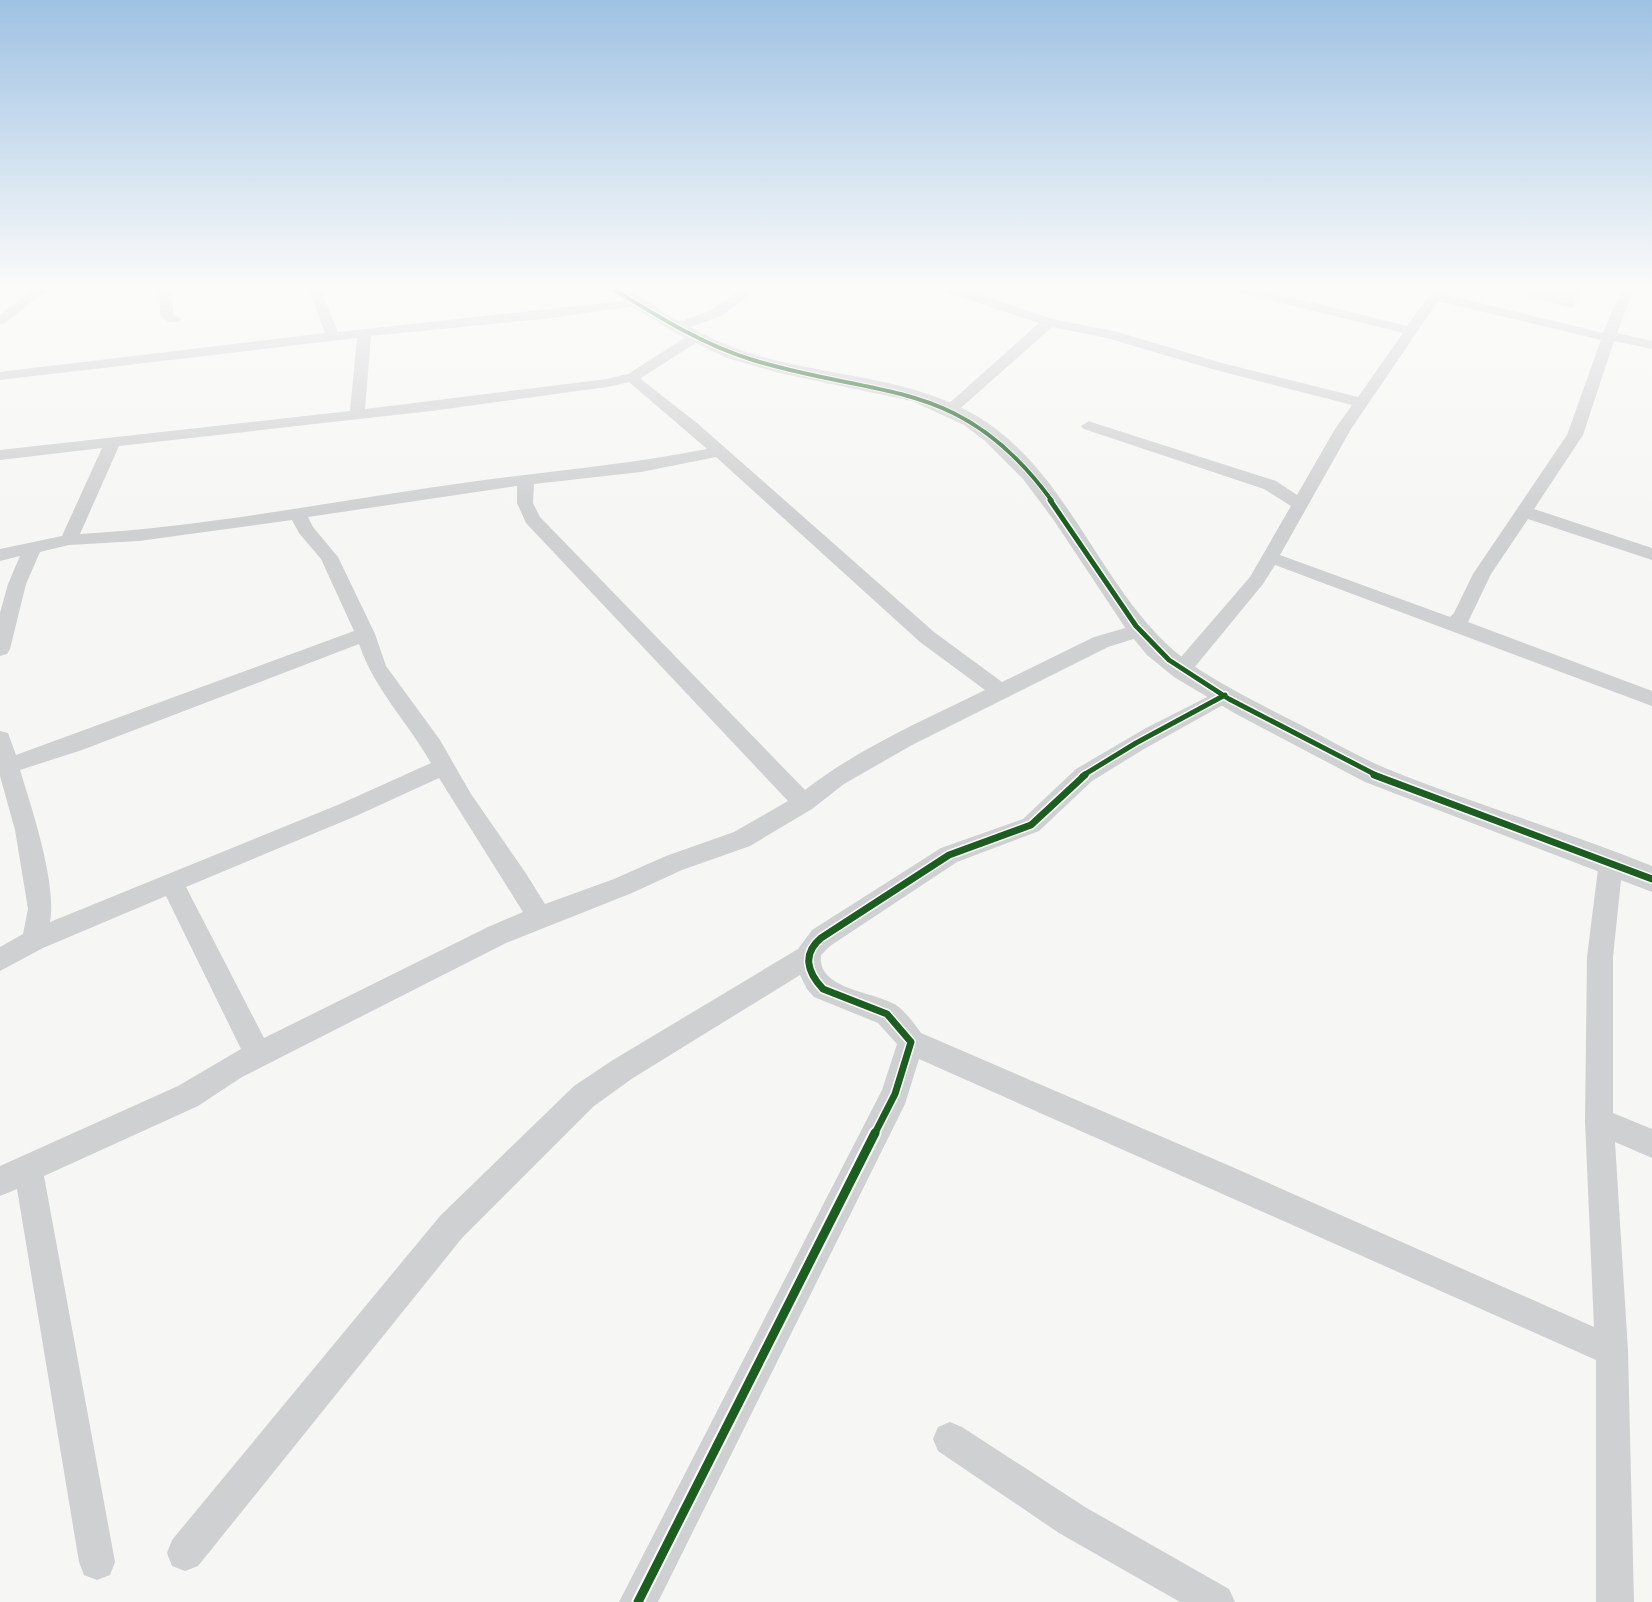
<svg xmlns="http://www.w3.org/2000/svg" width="1652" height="1602" font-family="'Work Sans',sans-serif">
<rect width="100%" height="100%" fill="#f6f6f4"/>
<path fill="#d2d3d4" d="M1526,290H1580L1573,308L1525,296Z"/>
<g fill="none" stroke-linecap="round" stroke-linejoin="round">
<path fill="#cfd0d1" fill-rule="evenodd" d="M33,290H47L5,323L0,324V314Z
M158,290H170L174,315L181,319L179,322H169L161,317Z
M309,290H321L338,332L640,299L642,302L635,306L543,319L371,336L365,409L607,379L628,374L689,335H699L701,338L699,341L641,378L642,380L697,423L934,632L1002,682L1094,637L1139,624L1146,625L1149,630L1146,635L1108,647L912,745L844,784L812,809L750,846L682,870L632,893L506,943L242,1077L198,1106L44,1176L115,1562L110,1575L97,1580L84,1575L79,1562L17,1189L0,1196V1166L178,1086L241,1049L166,896L43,948L0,971V947L23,934L28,909L15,830L0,776V731L8,733L16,755L354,631L321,559L299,533L292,520L139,541L69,545L40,552L26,584L10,649L7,654L0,656V613L8,584L20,556L0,561V549L62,536L102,448L0,460V450L350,411L357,338L0,380V372L325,333ZM629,382L707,449C631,464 554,471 477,481C345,499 214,526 80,534L119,446L431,411L607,387ZM716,457L920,642L985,690C924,720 859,748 805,790L540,517L533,503L534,484L641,472ZM517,486V503L526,523L788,801L734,832L666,856L614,879L545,904L525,872L471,794L440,740L386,666L375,634L338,557L313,527L308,517ZM359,644C374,689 407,721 431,763L340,804L50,922C57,884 32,809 20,770L82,750ZM439,778L523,912L488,927L264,1038L186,887L356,816Z
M741,290H755L721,316L676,332L669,328L671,325L711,310Z
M947,290H966L1052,319L1114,331L1222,363L1358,397L1403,333L1241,293L1240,290H1262L1407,326L1433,290H1445L1443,294L1603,333L1621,290H1633L1617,333L1652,341V349L1614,341L1583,435L1534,509L1652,548V560L1528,519L1491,574L1468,622L1652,691V706L1275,565L1263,584L1189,674L1182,676L1175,674L1172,669L1175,664L1250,577L1291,506L1264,489L1084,429L1081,426L1089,421L1094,423L1276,481L1297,495L1335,429L1352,405L1212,369L1107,338L1052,327L955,413H945L942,410L945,407L1039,323L948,293ZM1438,301L1601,340L1567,435L1473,574L1454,613L1450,617L1280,555L1351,429Z
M1225,688L1232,690L1235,695L1232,700L1144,749L1092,781L1039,831L957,862L830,946L821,955C817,990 874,991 896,1005C906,1012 914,1023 921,1033L1230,1166L1594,1327L1585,1121L1587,957L1599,861L1603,854L1611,851L1619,854L1623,861L1613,957V1113L1652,1129V1158L1615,1142L1628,1351L1634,1602H1596V1360L919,1059L905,1104L658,1602H619L882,1090L897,1044L878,1023L814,997L807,989L800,975L633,1078L594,1106L462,1238L198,1566L185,1571L172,1566L167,1553L172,1540L440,1216L574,1086L613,1060L798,949L812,930L941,848L1023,819L1076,769L1146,728Z
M950,1422L962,1427L1085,1507L1229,1589L1235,1602H1180L1059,1533L938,1451L933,1439L938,1427Z"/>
<path fill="#cfd0d1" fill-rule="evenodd" d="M607,290C612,290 620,289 625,290C638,293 652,305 663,312C689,327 717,342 746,352C822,377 907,375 977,416C1075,475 1103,604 1194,666C1227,688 1262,705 1297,723C1326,738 1355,755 1385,768C1473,804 1564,830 1652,866V892L1365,782L1236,714L1174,677L1147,655L1128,632L1053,519L1023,479L985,441L964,425L912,401L779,373L727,358L675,333Z"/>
<defs>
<path id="cycleway-far3" d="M615,290C659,317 703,345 753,360C881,399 962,377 1052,501"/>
<path id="cycleway-far2" d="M1050,500L1136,626L1169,660L1229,699L1378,776
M1082,776L1136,743L1225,695"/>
<path id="cycleway-far1" d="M1374,775L1652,879
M874,1135L895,1094L911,1042L887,1014L823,989C807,972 802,954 821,938L949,855L1031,825L1085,775"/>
<path id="cycleway" d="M638,1602L875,1133"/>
</defs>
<use href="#cycleway-far3" stroke="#fff" stroke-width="6"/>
<use href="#cycleway-far2" stroke="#fff" stroke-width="8"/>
<use href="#cycleway-far1" stroke="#fff" stroke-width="10"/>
<use href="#cycleway" stroke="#fff" stroke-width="13"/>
<use href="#cycleway-far3" stroke="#1b5e20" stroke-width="4"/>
<use href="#cycleway-far2" stroke="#1b5e20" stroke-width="5"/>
<use href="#cycleway-far1" stroke="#1b5e20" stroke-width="7"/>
<use href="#cycleway" stroke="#1b5e20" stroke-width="9"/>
</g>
<linearGradient id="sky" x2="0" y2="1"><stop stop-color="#9fc2e3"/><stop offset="0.56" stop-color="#fbfbfa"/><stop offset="1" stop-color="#fbfbfa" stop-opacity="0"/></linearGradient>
<rect width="1652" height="514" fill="url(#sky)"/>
</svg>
